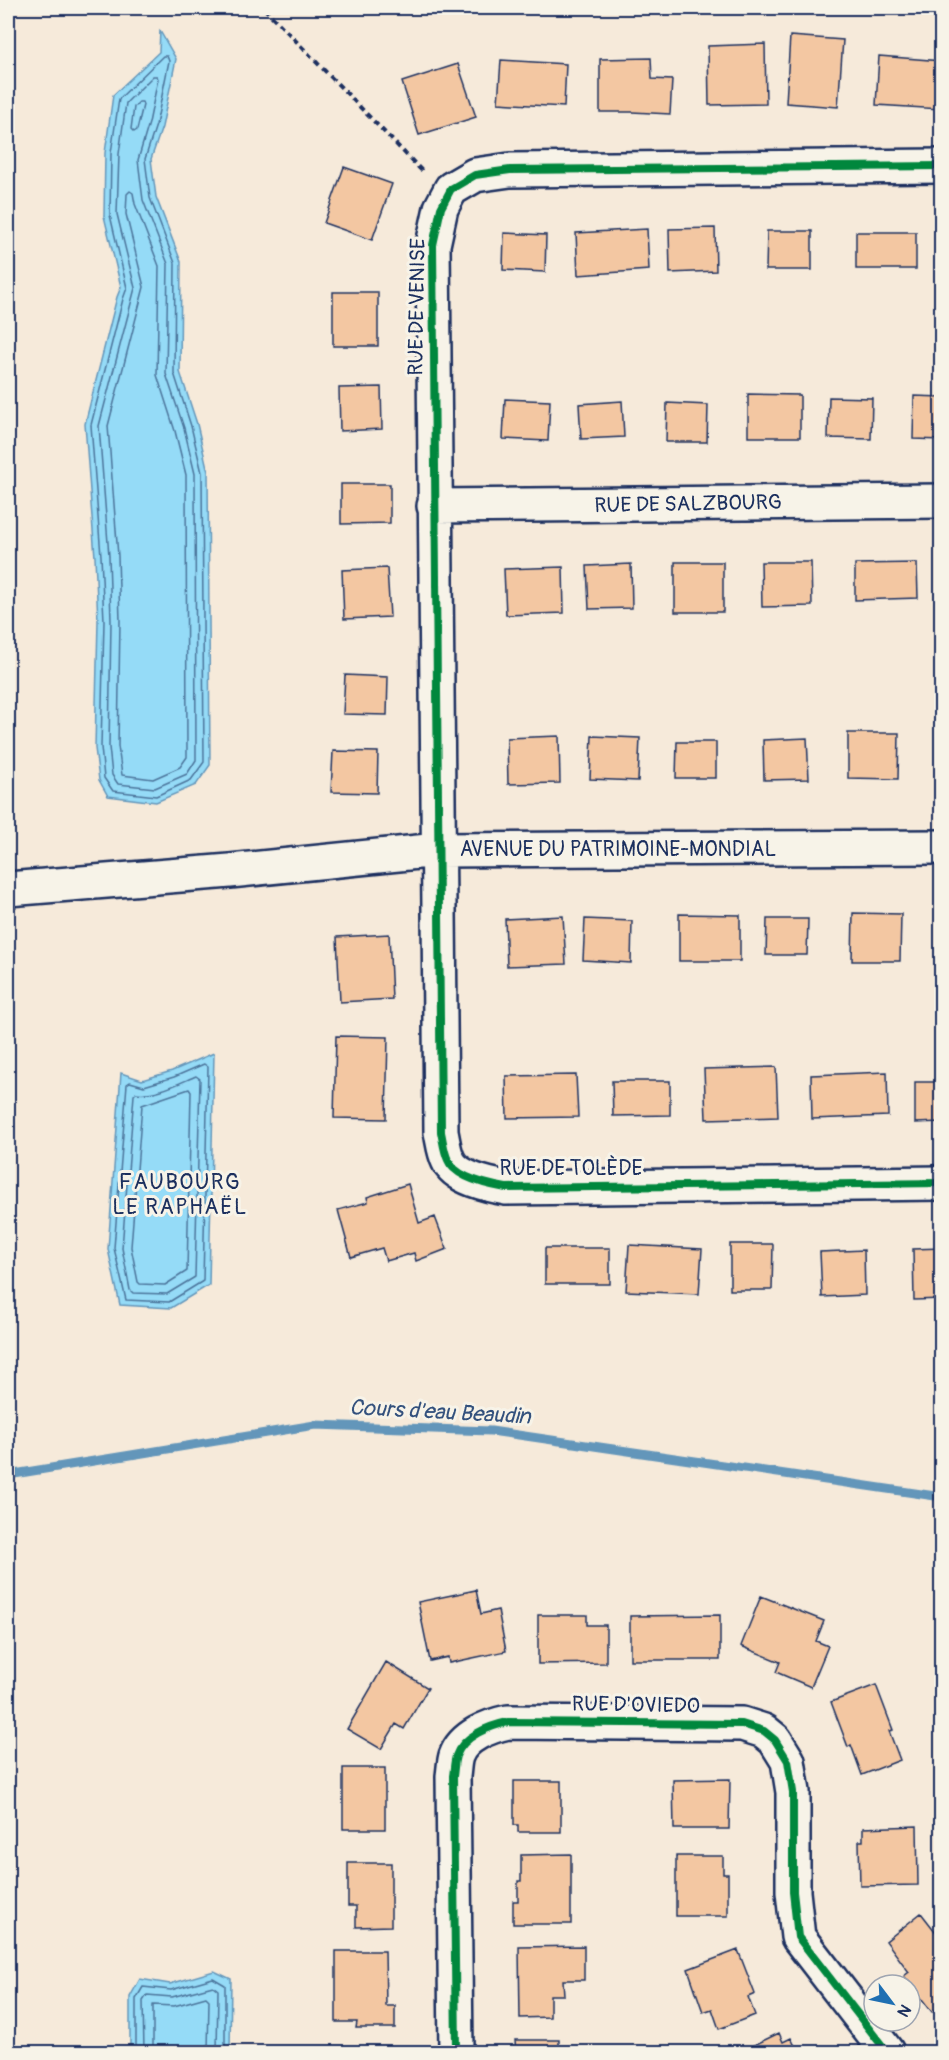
<svg xmlns="http://www.w3.org/2000/svg" width="949" height="2060" font-family="Pangolin,sans-serif">
<rect width="100%" height="100%" fill="#f6eada"/>
<filter id="ink" filterUnits="userSpaceOnUse"><feTurbulence type="fractalNoise" baseFrequency=".0167" numOctaves="2"/><feDisplacementMap in="SourceGraphic" scale="12" xChannelSelector="R" yChannelSelector="G"/><feConvolveMatrix kernelMatrix="1 2 1 2 8 2 1 2 1" color-interpolation-filters="sRGB"/></filter>
<g filter="url(#ink)">
<path fill="#95dbf7" stroke="#6496ba" stroke-width="1.5" d="M160,31L176,59L162,127L151,159L156,197L181,262L180,372L197,424L208,472L210,765L196,785L156,802L108,796L99,780L95,748L98,621L95,557L85,424L117,297L121,287L104,216L105,153L113,95L159,52Z
M214,1053L209,1285L171,1308L120,1305L108,1249L121,1073L142,1080L172,1071Z
M214,1971L231,1979L230,2052H130V1997L140,1979L170,1984Z"/>
<g fill="none" stroke-linecap="round" stroke-linejoin="round">
<path stroke="#4c749b" stroke-width="1.5" d="M163,56H167L169,61L156,125L145,159L150,198L175,263L174,373L191,426L202,473L204,762L191,780L156,796L113,791L104,778L101,747L104,621L101,556L91,425L123,299L127,288L110,215L111,153L119,99Z
M153,76H157L158,79L149,123L138,160L143,200L168,264L166,374L184,428L195,474L196,760L187,774L155,788L118,784L112,775L109,747L111,621L109,556L99,426L135,288L117,214L119,154L126,103Z
M139,102H142L143,105L137,130L134,132L131,129L134,107Z
M130,191L133,193L135,204L159,266L157,375L175,431L186,475L187,757L180,767L153,779L122,775L118,746L120,621L118,556L108,426L144,287L126,214L127,194Z
M204,1064L208,1067L203,1281L169,1302L126,1300L114,1248L127,1084L130,1082L144,1086L174,1077Z
M196,1076L200,1079L195,1277L167,1294L133,1293L130,1290L122,1248L134,1095L136,1093C155,1096 179,1083 196,1076Z
M189,1089L191,1092L187,1271L165,1285L140,1284L138,1282L131,1247L142,1105Z
M136,2052V1999L143,1987L171,1990L213,1978L225,1985V2052
M144,2052L143,2001L147,1995L172,1997L213,1986L218,1990L217,2052
M153,2052V2005L174,2006L206,1997L209,2000L208,2052"/>
<path stroke="#6496ba" stroke-width="9" d="M8,1475L315,1425L491,1431L942,1497"/>
</g>
<path fill="#f3c7a2" stroke="#1b2f5e" stroke-width="1.5" d="M790,36L843,40L838,107L786,103Z
M765,44L766,104L709,105L708,46Z
M879,56L942,61L941,109L876,105Z
M651,58L652,79L672,80L670,114L632,112H600V59Z
M501,60L566,64L564,107L498,103Z
M458,64L476,117L419,135L402,82Z
M344,167L392,184L372,240L324,223Z
M715,228L716,271L670,273L669,229Z
M647,229L649,270L578,275L576,233Z
M767,231H812V270H766Z
M856,232H916V269H856Z
M504,233L546,235L545,272L503,270Z
M333,292H378V346H333Z
M381,387L382,429L340,431L339,388Z
M748,394L800,395V437H748Z
M914,396L942,397V440L913,439Z
M829,397L872,398L871,439L828,438Z
M505,399L550,401L548,441L503,439Z
M622,401L624,437L581,439L579,404Z
M667,403L708,405L707,442H666Z
M341,484H390V523L341,524Z
M675,562H723V612H675Z
M761,562H811L812,606L762,607Z
M917,563L918,598L855,600V564Z
M631,564L632,608L589,609L587,566Z
M563,567L564,613L506,615L504,569Z
M387,568L390,617L344,619L342,570Z
M345,675L388,677L387,715L343,714Z
M848,733H899L898,779L848,778Z
M559,736L560,783L508,784L507,738Z
M592,736L640,738L638,781L590,779Z
M807,738L809,779L764,780L763,740Z
M677,742H716V778H676Z
M333,751L378,752L377,793L331,792Z
M853,913L901,914L900,961H852Z
M679,914L740,915V961H679Z
M563,916L566,964L507,966L505,919Z
M585,919L632,921L631,963L583,960Z
M767,919H808L807,955H766Z
M389,934L392,999L340,1002L337,937Z
M336,1036L388,1037L386,1119L334,1118Z
M776,1067L778,1117L706,1119L704,1069Z
M887,1072L888,1116L812,1119L811,1075Z
M576,1075L578,1117L507,1118L506,1076Z
M612,1081H670V1115L613,1116Z
M915,1082H942V1122L915,1123Z
M408,1184L419,1223L435,1217L447,1249L416,1261L414,1253L386,1261L382,1248L351,1257L338,1210L368,1202L367,1197Z
M730,1244H773L772,1290H730Z
M629,1245L702,1249L699,1294L626,1291Z
M545,1248H610V1284H545Z
M942,1248V1299L914,1300L913,1249Z
M864,1250L865,1295L822,1297L820,1252Z
M476,1590L481,1614L498,1610L506,1651L449,1663L448,1657L430,1661L418,1602Z
M761,1596L824,1621L816,1641L828,1646L811,1687L776,1672L780,1662L741,1646Z
M538,1615H587V1625H606V1663L538,1664Z
M720,1615V1660H630V1616Z
M386,1662L428,1688L404,1729L396,1724L381,1749L347,1729Z
M876,1685L893,1730L889,1731L900,1760L862,1775L851,1745L848,1747L831,1702Z
M343,1768H385V1829H343Z
M730,1779L729,1829H674L673,1780Z
M514,1781H561V1832H518V1825H514Z
M917,1826L918,1885L860,1886L859,1841H863V1828Z
M571,1854V1924H513V1901H518V1881H521V1855Z
M676,1856H723V1874H728V1916H676Z
M348,1863H391V1926L356,1927V1906H348Z
M921,1913L942,1940V2005L932,2012L904,1976L909,1972L886,1941Z
M584,1946V1980H563L564,1995H550V2017L520,2018L519,1947Z
M738,1950L755,1994L748,1997L755,2015L719,2029L712,2009L703,2012L688,1969Z
M336,1951H385L386,2006H395V2028H356L357,2022H336Z
M779,2033L783,2042L791,2038L798,2052H745L744,2050Z
M515,2040H559V2052H516Z"/>
<g fill="none" stroke-linecap="round" stroke-linejoin="round">
<defs>
<path id="minor" d="M942,166L510,170L475,175L451,189L441,208L433,245L441,1132C443,1141 444,1152 448,1160C455,1178 489,1185 506,1188L942,1183
M434,506L942,501
M8,889L230,871L438,850L942,847
M456,2052L453,1776C454,1770 454,1762 456,1756C463,1736 489,1726 508,1722L742,1724L764,1731L775,1740L788,1761L793,1792V1892L798,1937L887,2052"/>
</defs>
<use href="#minor" stroke="#1b2f5e" stroke-width="38"/>
<path stroke="#1b2f5e" stroke-width="4" stroke-dasharray="6 4.5" stroke-linecap="butt" d="M264,8L424,173"/>
<use href="#minor" stroke="#f7f3e8" stroke-width="33"/>
<defs>
<path id="cycleway" d="M942,166L510,170L475,175L451,189L441,208L433,245L441,1132C443,1141 444,1152 448,1160C455,1178 489,1185 506,1188L942,1183
M456,2052L453,1776C454,1770 454,1762 456,1756C463,1736 489,1726 508,1722L742,1724L764,1731L775,1740L788,1761L793,1792V1892L798,1937L887,2052"/>
</defs>
<use href="#cycleway" stroke="#f7f3e8" stroke-width="11"/>
<use href="#cycleway" stroke="#00873e" stroke-width="8"/>
</g>
</g>
<g text-anchor="middle" dominant-baseline="central" stroke-width="6" stroke-linejoin="round" paint-order="stroke">
<g font-size="21" fill="#1b2f5e" stroke="#f7f3e8">
<text transform="translate(417 307) rotate(-89)">RUE DE VENISE</text>
<text transform="translate(688 504) rotate(-1)">RUE DE SALZBOURG</text>
<text x="618" y="849">AVENUE DU PATRIMOINE-MONDIAL</text>
<text x="571" y="1168">RUE DE TOLÈDE</text>
<text transform="translate(636 1705) rotate(1)">RUE D'OVIEDO</text>
</g>
<g font-size="22" letter-spacing="1.5" fill="#1b2f5e" stroke="#f7f3e8">
<text x="180" y="1182">FAUBOURG<tspan x="180" dy="25">LE RAPHAËL</tspan></text>
</g>
<g font-size="22" font-style="italic" fill="#33517d" stroke="#f7f3e8">
<text transform="translate(440 1412) rotate(3)">Cours d'eau Beaudin</text>
</g>
</g>
<rect width="949" height="2060" fill="none" stroke="#f7f3e8" stroke-width="30"/>
<rect x="15" y="15" width="919" height="2030" fill="none" stroke="#1b2f5e" stroke-width="2" filter="url(#ink)"/>
<g transform="translate(892 2003) rotate(122)"><circle r="28" fill="#f7f3e8" stroke="#9fa5b1" stroke-width="1.5"/>
<path d="M0-4.5L10 22L0 15L-10 22Z" fill="#1f6fb2"/>
<text y="-9" font-size="16" font-weight="bold" text-anchor="middle" fill="#1b2f5e">N</text>
</g>
</svg>
